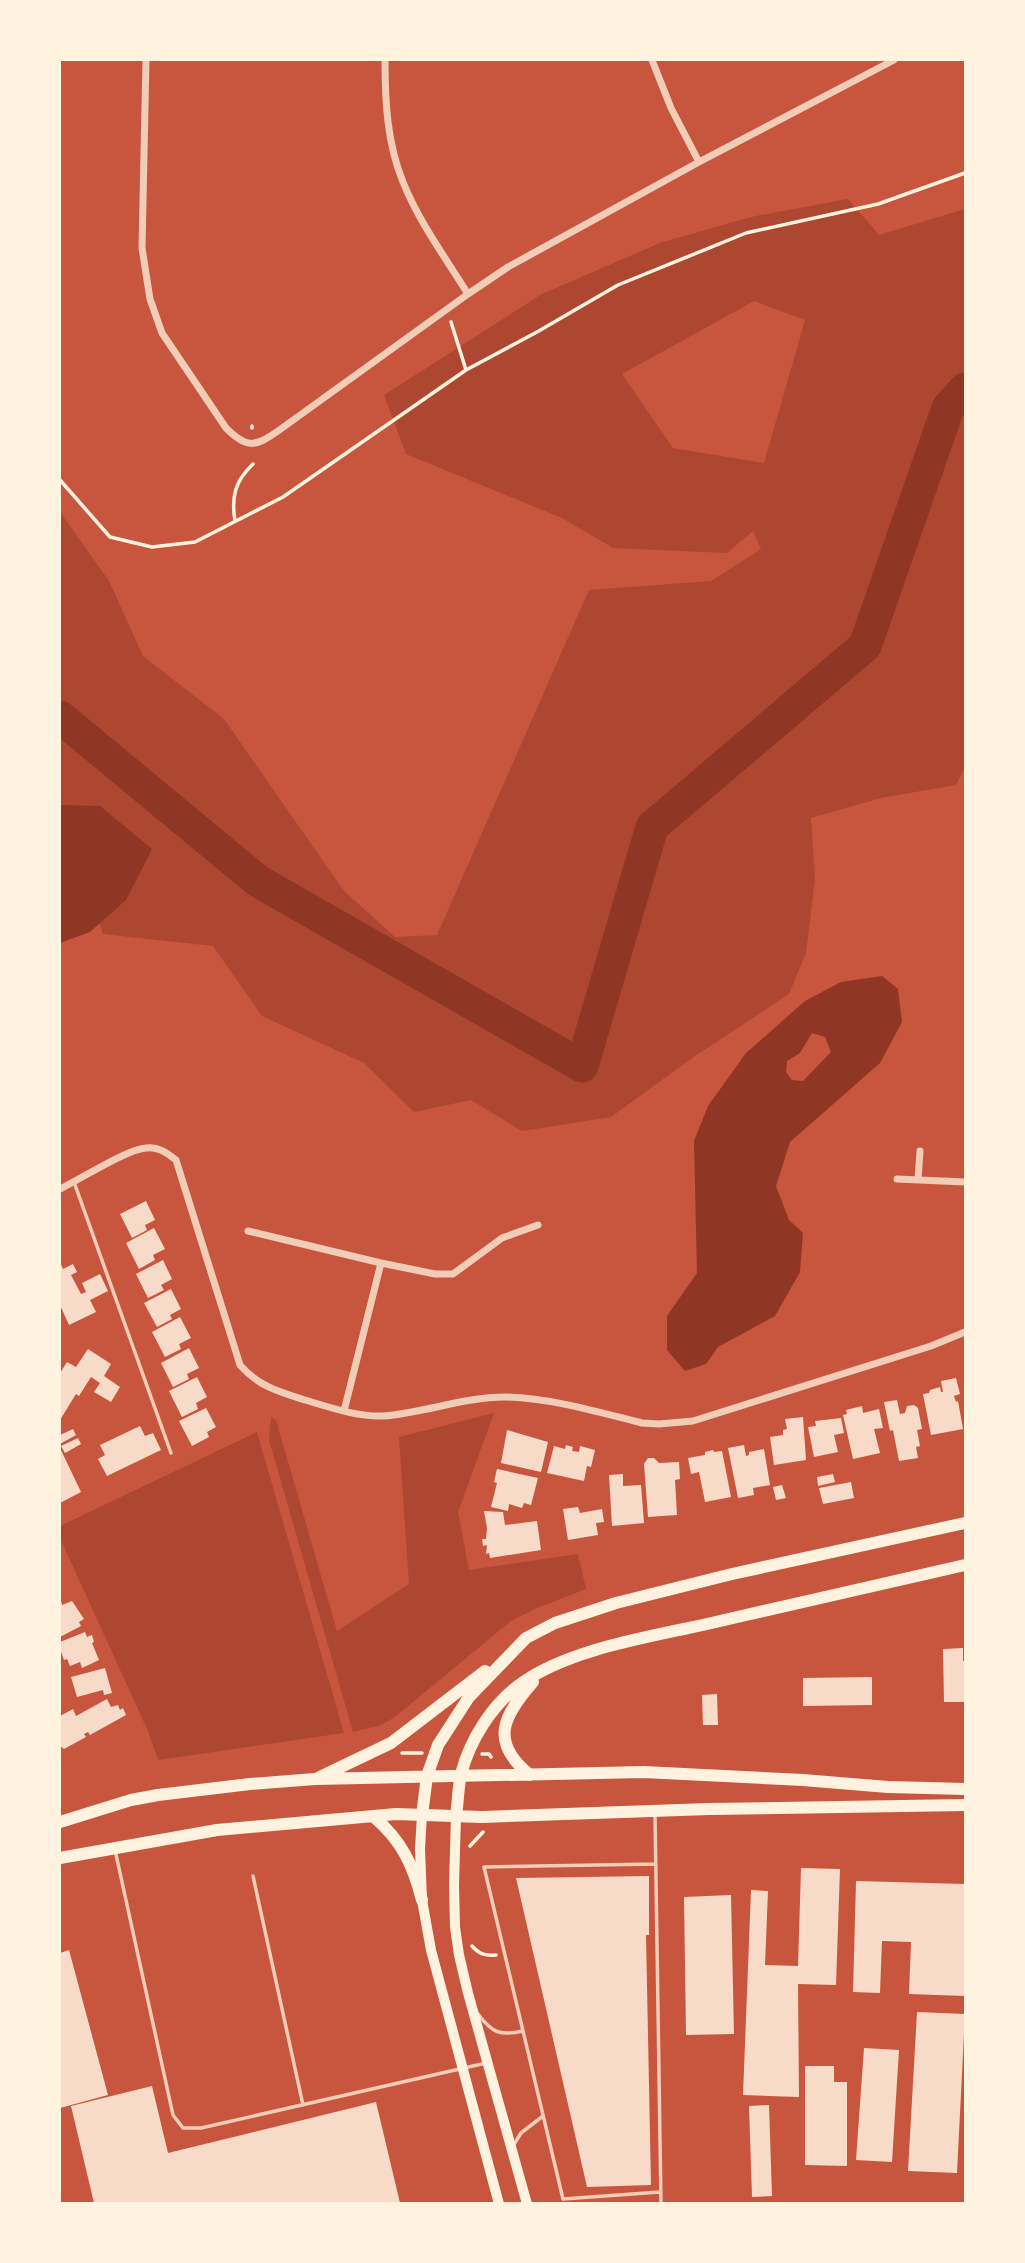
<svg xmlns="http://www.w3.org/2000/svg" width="1025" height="2263" font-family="'Space Grotesk',sans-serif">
<rect width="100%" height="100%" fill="#c8553d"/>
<path fill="#ae4732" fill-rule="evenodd" d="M848,199L879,235L965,209V767L956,785L881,798L811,818L815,879L806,953L789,994L695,1056L611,1117L522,1131L471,1100L414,1112L364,1063L262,1016L213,946L103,934L60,808V512L109,581L143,656L224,719L344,891L395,937L437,935L589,590L711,581L761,549L753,531L727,553L613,548L562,518L406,454L384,395L542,294L660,243L751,217ZM754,301L805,320L764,463L673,448L622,374Z
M494,1413L458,1512L469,1570L578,1554L586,1589L537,1608L511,1621L395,1717L381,1725L353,1732L269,1440L271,1417L276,1420L337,1631L409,1584L399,1437Z
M257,1432L344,1733L158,1760L148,1731L60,1538V1526Z"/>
<path fill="#8f3625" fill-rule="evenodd" d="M60,805L100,806L152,849L126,900L90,932L60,943Z
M882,976L898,989L902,1022L880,1063L790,1142L776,1186L789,1220L803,1233L800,1272L775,1316L718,1347L706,1364L685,1371L667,1350V1316L697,1273L694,1141L708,1106L746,1053L805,1001L841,982ZM812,1033L825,1037L831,1052L803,1081L792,1080L786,1072L787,1061L800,1053Z"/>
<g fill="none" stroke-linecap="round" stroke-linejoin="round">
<path stroke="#8f3625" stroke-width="33" d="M60,717L258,881L582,1066L652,827L865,646L948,408L965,389"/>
</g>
<path fill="#f7dbc8" d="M146,1201L155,1220L145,1225L147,1230L132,1238L120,1214Z
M154,1228L165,1249L153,1255L155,1260L139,1269L126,1243Z
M163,1260L172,1279L161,1285L164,1290L148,1298L136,1274Z
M60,1262L63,1269L73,1264L77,1272L71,1275L81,1294L86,1292L82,1283L100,1274L108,1291L90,1300L96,1312L69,1325L60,1305Z
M171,1289L181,1309L170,1315L172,1319L157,1327L144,1303Z
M180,1317L191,1338L179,1344L181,1349L165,1357L152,1332Z
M189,1348L199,1368L187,1374L189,1379L173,1387L161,1363Z
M88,1349L111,1364L104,1376L120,1387L111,1402L94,1392L100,1383L91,1377L79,1396L76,1394L60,1420V1373L67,1362L76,1367Z
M197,1377L207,1397L196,1403L198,1409L182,1417L169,1391Z
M956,1378L960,1394L954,1396L956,1402L958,1401L963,1429L931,1435L923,1394L929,1393L930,1390L940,1387L941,1392H943L941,1381Z
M897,1400L900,1414L905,1413L907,1406L914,1405L918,1408L922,1429L917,1430L920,1446L916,1447L918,1458L899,1461L893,1430L890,1431L884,1402Z
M862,1406L863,1413L879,1409L883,1428L874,1429L880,1453L853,1459L843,1415L847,1414L846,1410Z
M206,1408L216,1427L207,1432L209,1437L192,1446L179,1421Z
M803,1417L806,1460L774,1465L770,1437L783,1435V1430L787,1429L785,1419Z
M841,1418L844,1433L834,1435L838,1452L814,1457L808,1427L816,1426L815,1421Z
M140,1426L145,1436L153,1433L161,1450L107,1476L98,1459L105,1455L100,1445Z
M73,1429L76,1435L60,1444V1435Z
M507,1430L548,1442L541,1472L501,1463Z
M78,1438L81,1444L65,1453L61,1446Z
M566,1445L573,1447L572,1451L579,1452L580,1446L595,1450L591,1467L587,1466L584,1481L547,1473L554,1446L565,1449Z
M744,1445L746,1456L749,1455V1452L764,1449L770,1485L753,1488L754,1495L738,1498L728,1448Z
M60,1448L81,1492L60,1503Z
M713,1450L714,1452L722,1451L731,1497L705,1502L699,1472L691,1474L688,1458L705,1455V1452Z
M648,1458H654L659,1463L679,1462L680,1479L675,1480L677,1515L648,1517L644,1464Z
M497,1469L538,1478L531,1505L524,1503L522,1508L509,1504L508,1511L491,1507L497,1483L494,1482Z
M623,1474V1486L641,1485L644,1523L612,1526L609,1475Z
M833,1474L835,1482L818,1486L817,1477Z
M851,1482L854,1498L823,1504L819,1488Z
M782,1485L786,1498L776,1500L773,1487Z
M578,1507L580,1513L602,1509L604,1522L596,1523L598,1535L568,1540L563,1509Z
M484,1511L503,1512L505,1525L537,1521L541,1550L490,1558L489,1553L486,1554L487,1545L483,1546L482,1539H486L487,1528Z
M60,1596L62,1605L72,1601L84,1619L79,1622L81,1626L60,1637Z
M85,1632L87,1637L92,1635L94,1642L92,1643L99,1660L82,1668L80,1662L70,1666L67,1659L64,1660L60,1649V1642Z
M963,1648V1661H965V1702H944L943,1649Z
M105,1668L112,1693L104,1695L103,1690L77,1697L71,1677Z
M872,1677V1705L803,1706V1678Z
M717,1694L718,1725H703L702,1695Z
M107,1699L111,1707L118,1705L120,1710L123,1708L126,1715L90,1735L88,1732L84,1734L86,1737L64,1749L60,1746V1716L73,1709L76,1716Z
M801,1868L840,1869L836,1985L798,1984L799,2097L743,2095L751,1890L768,1891L765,1965L798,1966Z
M649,1876V1935H646L651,2185L587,2187L516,1878Z
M856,1881L965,1884V1996L909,1994L911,1942L882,1941L880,1993L853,1992Z
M731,1895L734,2034L686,2035L684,1897Z
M69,1950L108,2095L60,2108V1953Z
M917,2012L965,2014L957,2173L908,2171Z
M864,2048L899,2050L892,2162L856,2160Z
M805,2066H834V2082H847V2166L805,2165Z
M152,2086L168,2153L376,2102L400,2203H94L71,2106Z
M769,2105L772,2196L752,2197L749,2106Z"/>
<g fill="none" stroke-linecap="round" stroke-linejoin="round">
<path stroke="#fff3e0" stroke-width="3.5" d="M451,322L466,370
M252,426V428
M60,480L110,537L152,547L195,542L283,497L466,370L537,332L618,285L746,233L878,204L965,173
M235,521C231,497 235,481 253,464
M402,1753H422
M482,1754H489L491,1757
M470,1846L483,1832
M472,1946C479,1954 485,1956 496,1955"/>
<path stroke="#f1ccb7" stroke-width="3.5" d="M74,1182L171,1453
M655,1814L661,2204
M115,1850L173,2115L183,2128H201L486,2063
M655,1864L484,1867L563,2199L660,2192
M253,1876L303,2105
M478,2014C492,2033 500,2036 523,2031
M513,2146L521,2133L543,2116"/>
<path stroke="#f1ccb7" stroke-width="7" d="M146,60L142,248L150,299L162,333L226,428C247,449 255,447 278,431L468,294L508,267L699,162L894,60
M385,60C385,101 387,143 403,182C419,222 445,257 468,294
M652,60L671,108L699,162
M897,1179L965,1182
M918,1180L920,1151
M60,1189C81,1179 125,1150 146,1148C158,1146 167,1153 176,1160L240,1365C258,1386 279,1392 305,1400C329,1407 357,1417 383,1416C424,1413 464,1397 505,1397C551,1398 598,1412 642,1423L659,1424L693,1421L931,1346L965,1332
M248,1231L381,1263L435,1274H453L502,1238L538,1225
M344,1411L381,1263"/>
<path stroke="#fff3e0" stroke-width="10" d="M422,1815L420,1849L422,1900L431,1950L499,2204
M456,1816L454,1885L455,1927L459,1955L468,1993L527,2204"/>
<path stroke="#fff3e0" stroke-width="12" d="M530,1775C489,1742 503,1716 533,1682
M318,1778L391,1743L485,1671
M422,1815L427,1776L438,1745L469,1697L526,1638L555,1623L616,1603L732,1574L965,1523
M456,1816C458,1803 458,1788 461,1774C470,1740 492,1704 522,1683C569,1649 650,1637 707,1624C793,1604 879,1585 965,1565
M374,1817C402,1841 413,1865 422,1900
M60,1822L131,1800L158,1795L250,1784L315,1779L644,1772L803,1780L888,1787L965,1789
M60,1858L217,1830L396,1814L482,1817L709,1809L965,1805"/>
</g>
<rect width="1025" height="2263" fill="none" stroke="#fff3e0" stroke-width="122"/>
</svg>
